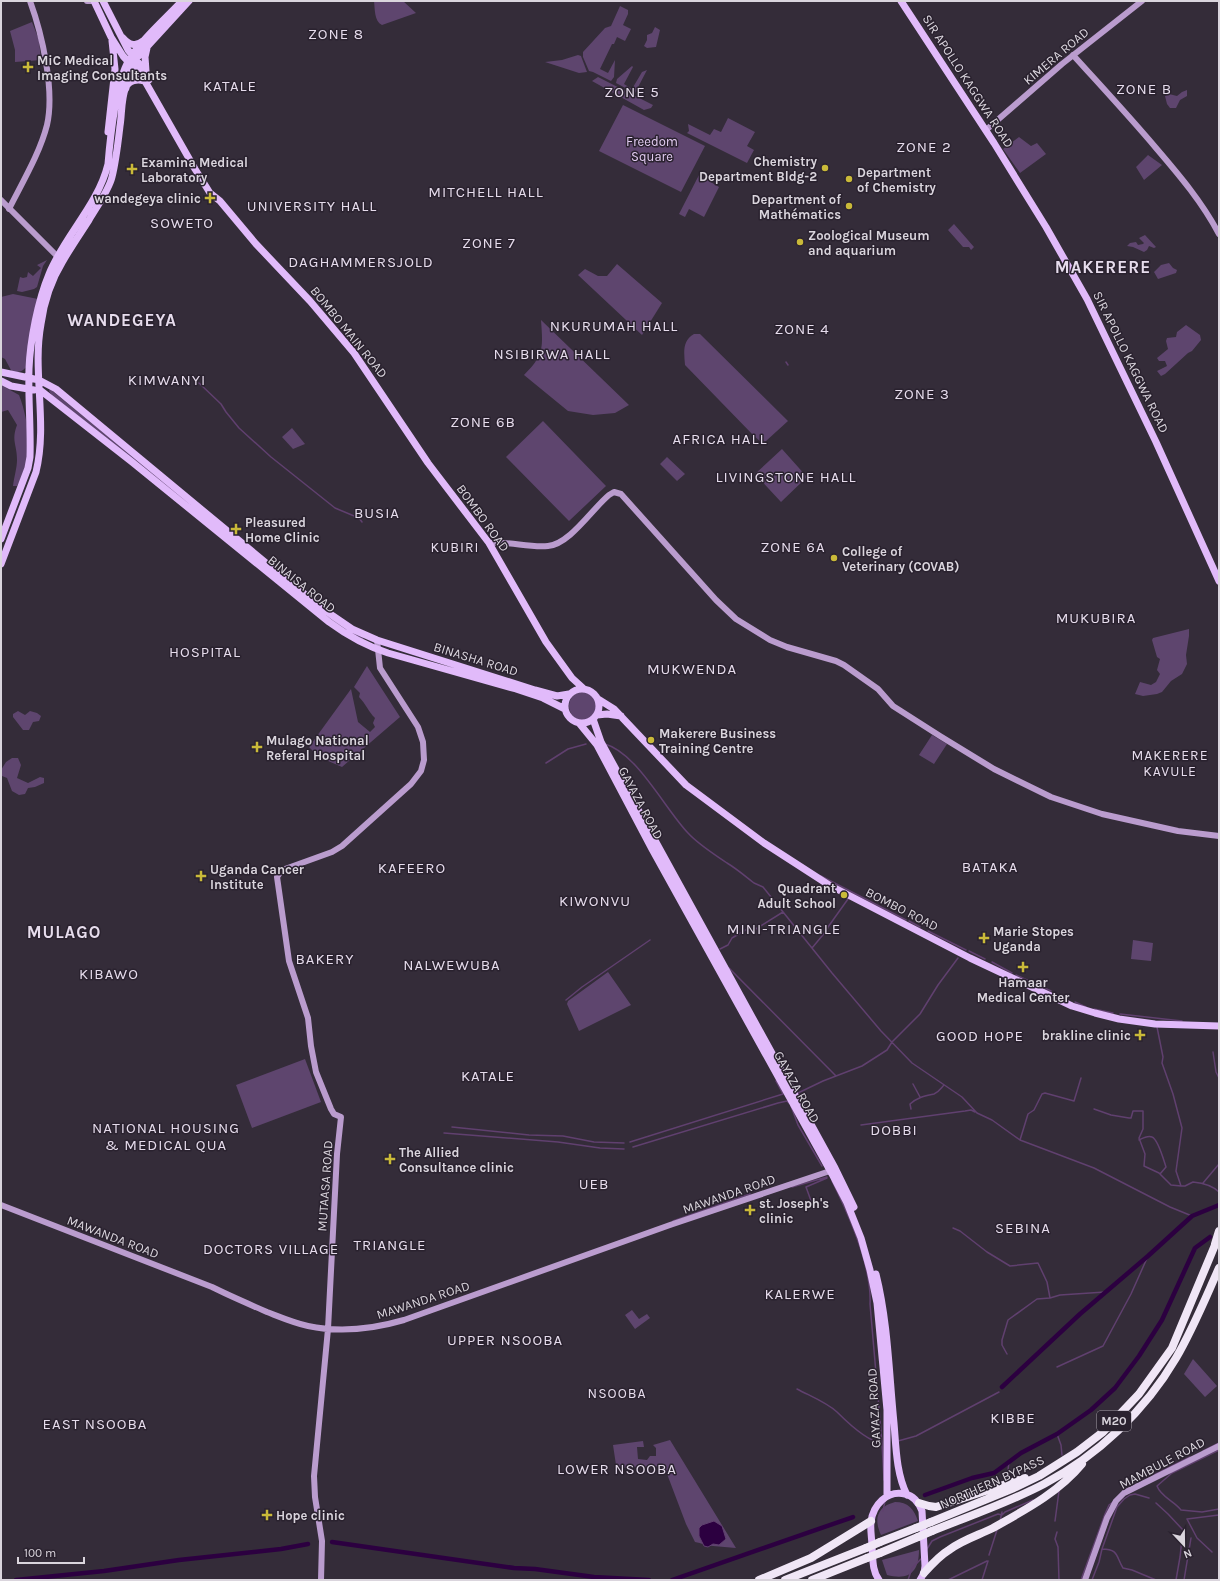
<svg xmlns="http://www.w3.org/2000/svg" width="1220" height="1581" font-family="Karla,sans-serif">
<rect width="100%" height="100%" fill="#342c39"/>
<path fill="#5e456e" d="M374,1H403L416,13L382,25C374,21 375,9 374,1Z
M620,6L628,10V14L623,25L631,29L625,41L617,37L614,44H612L600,69L608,73L615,60L614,77L611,81L593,72L589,71L583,57V52L605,28L611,26Z
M32,22L39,40L41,60L15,62V50L10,31Z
M655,27L660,30L656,47L647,48L644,46L647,40V35L652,33Z
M578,55L581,56L587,72L579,73L545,62L562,60Z
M632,66L633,67L624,84L632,89L642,72L647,70L635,93L616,83L617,79Z
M598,77L653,105L651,108L644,110L592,81Z
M1187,90V96L1180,100L1176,108H1170L1167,104L1165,96L1169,94L1177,96L1182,92Z
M623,105L705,146L681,192L599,151Z
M728,118L755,132L747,146L754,150L747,163L687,133L689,131L688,124L710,135L714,129L721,132Z
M1019,137L1031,146L1037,143L1046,154L1020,173L1003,149Z
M1148,155L1162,165L1144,180L1136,167Z
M699,175L719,187L704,217L689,209L685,217L679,214Z
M954,224L974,247L971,250L969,247H963L948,230Z
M1145,235L1156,247L1154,248L1149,246L1147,250L1144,252L1133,247L1127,246L1130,243L1136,242L1138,245L1143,244L1144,243L1139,238Z
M47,260L43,266L37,287L34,289L22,292L17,291L20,277L23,278L27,277L28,272L33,276L41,268L37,265Z
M1169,263L1173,268L1177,270L1176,273L1158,279L1154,272L1161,265Z
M617,264L662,303L642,335L578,275L585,269L598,276H607Z
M13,294L38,299L30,363C24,370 21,373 12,372L5,359L1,357V297Z
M541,320L629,405L615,413L593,415L568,411L524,375C544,355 543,348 541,320Z
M1186,325L1200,335L1201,340L1192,351L1188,353L1165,374L1161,376L1157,371L1167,366L1165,361H1159L1157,358L1168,349L1166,341L1167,338L1176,337L1177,332Z
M694,334H700L788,421L766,441L761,442L754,436L685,365C684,352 682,341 694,334Z
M1,385L19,395C27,415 32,447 26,469C24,475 20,480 17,486H13C14,477 17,468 17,460C17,444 11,441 17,425L8,410L1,412Z
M50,389L83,416L364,637L362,642L53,397L49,391Z
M543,421L606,486L569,521L506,457Z
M292,428L305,444L293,449L282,437Z
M782,449L807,477L781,502L755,474Z
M667,457L685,474L677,481L660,464Z
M1189,629V636L1186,655L1187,664L1182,674L1171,681L1162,692L1157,694L1143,696L1135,694L1140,682L1151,685L1156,682L1160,674L1157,670L1160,659L1157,657L1152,640L1153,638Z
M367,666L400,717L342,767L319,757L309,747L351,689L358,722L370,732L375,727L373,723L375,718C368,711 366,704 359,697L360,693L354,687Z
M569 706a14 14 0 1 1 28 0a14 14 0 1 1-28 0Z
M18,711L25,715L30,711L37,713L41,716L39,721L33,722L29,730H23L13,717V714Z
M932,735L947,744L934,764L919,755Z
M12,758H18L21,765L17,778L28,783L40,777L44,778V783L35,787L28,788L25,794L19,795L12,791L7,778L2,776L1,770L6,762Z
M1133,940L1153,943L1151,961L1131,959Z
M608,972L631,1005L579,1031L567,1004L568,1001Z
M305,1059L321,1102L252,1128L236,1085Z
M632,1310L639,1319L647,1314L650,1318L635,1329L625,1315Z
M1193,1359L1217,1386L1205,1397L1184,1374Z
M670,1440L736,1548C728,1547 721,1547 713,1546C707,1546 701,1543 695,1542L686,1524L664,1466L623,1468L616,1465L613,1445L643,1441L644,1447H637L638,1459L647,1460L650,1456H656V1448L653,1445Z
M895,1502C908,1502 914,1509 918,1521L881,1535C874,1520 876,1507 895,1502Z
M919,1550C919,1571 910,1581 887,1575L882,1560Z"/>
<path fill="#2c0040" stroke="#60406f" d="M714,1521L722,1526L726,1539L719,1545L713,1544L708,1547L704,1546L699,1536V1528L702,1525Z"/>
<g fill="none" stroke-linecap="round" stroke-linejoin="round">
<path stroke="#60406f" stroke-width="1.5" d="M786,362L788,365
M199,383L221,404L226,412L239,428L271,457L335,508L359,518L362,522
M605,744C637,753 665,809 688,833C699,845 714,854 727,863C737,869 745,876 754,883L763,887L832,973L881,1031L912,1063L962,1097L977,1113L992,1120L1020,1140L1094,1168L1170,1207L1192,1216
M546,763L568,749L586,744
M821,876L906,920
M909,921L920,927
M928,931L966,950
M812,948L827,930L828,927L848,899
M720,949L728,945L732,938L749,928L754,930L783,912
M969,951L985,959
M992,962L1012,973
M729,968L836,1076
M1016,975L1051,991
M566,1000L582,987L650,940
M1075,1002L1086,1007
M1094,1009L1113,1013
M1120,1014L1182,1021
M1157,1027L1163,1057L1162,1063L1173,1094L1182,1128L1176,1171L1181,1186H1185L1193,1182C1203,1183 1212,1185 1219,1192
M1213,1052L1216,1072L1219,1078
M913,1084L920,1097
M798,1093L823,1081L862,1066L887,1050L892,1042L920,1014L938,985L958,958
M791,1106L798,1125L822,1166
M911,1109L910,1104C918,1097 925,1096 934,1094C939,1092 941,1088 944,1085
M1094,1109L1111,1115L1129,1118H1131L1133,1111H1143V1129L1139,1138L1145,1154L1144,1166L1159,1173L1171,1185L1181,1186
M861,1125L965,1111L971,1110L975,1112
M452,1127L529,1135L563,1136L594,1142L624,1143
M444,1133L558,1142L600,1148L624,1149
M1020,1140L1028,1114L1034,1110L1042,1094L1045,1093L1074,1101L1081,1078
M1139,1140C1143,1138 1148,1135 1152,1137C1158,1139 1164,1161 1166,1167L1160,1174
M630,1142L783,1094L776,1081
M633,1147L778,1103L787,1101L789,1103
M832,1181C849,1215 872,1266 870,1304L882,1443L884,1480
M1203,1183L1219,1164
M792,1187L827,1177
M814,1209L806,1187L827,1178
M673,1221L750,1194
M953,1228L960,1231L987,1252L1010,1266L1038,1263L1047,1282L1050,1298
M1007,1354L1002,1345V1340L1008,1320L1037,1299L1050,1298L1060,1295L1105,1292
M1057,1367L1103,1346L1131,1294L1148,1256
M797,1389C810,1396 826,1402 837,1412C847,1422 868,1442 882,1443
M1057,1434L1061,1445L1062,1455
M898,1441L916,1436L999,1392
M1219,1450L1172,1473L1157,1486C1161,1497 1174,1501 1181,1510L1202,1512L1219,1509
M1203,1451L1219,1443
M1154,1475L1190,1457
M1007,1480L1009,1461
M1156,1503L1168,1514L1183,1530L1180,1557L1176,1580
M883,1511L885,1501
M1000,1521L1002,1512
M1055,1521L1059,1491
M1057,1532L1055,1539L1058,1547L1059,1580
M927,1549L932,1541L940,1537L998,1514L1002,1515L1005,1512L1033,1500
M1102,1549C1119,1549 1116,1557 1123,1568L1132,1570L1156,1580
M1212,1552L1197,1538L1187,1519L1219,1515
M989,1555L997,1530
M908,1580L912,1568L922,1558
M948,1580L987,1561
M982,1580L988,1561
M1081,1580L1105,1514L1109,1505L1113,1502
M1092,1580L1099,1562L1102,1549L1117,1507L1124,1499L1130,1495L1135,1494L1149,1498
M1184,1580L1191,1538"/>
<path stroke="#2c0040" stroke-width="4.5" d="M1002,1387L1080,1314L1148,1256L1192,1216L1219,1205
M925,1495L972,1478L994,1473L1021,1453L1057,1434L1091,1410L1115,1388L1139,1356L1162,1320L1195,1248L1210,1237
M332,1542L514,1568L535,1569L594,1577L649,1580
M16,1580L104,1571L179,1560L281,1549L308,1544
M672,1580L853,1517"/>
<path stroke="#ba9cce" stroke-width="6" d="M87,1H91
M1073,55C1101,86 1129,116 1156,148C1180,176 1202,202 1219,234
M986,130L1062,64L1142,1
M1,200L58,257
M9,209C22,183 40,153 47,125C55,90 42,34 30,1
M489,543C509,541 529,548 548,546C570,544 592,509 609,495L614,492L621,494L716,600L736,619L770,640L787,647L836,661L844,665L878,689L893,706L940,736L994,769L1051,797L1102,814L1178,831L1219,836
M1,1205L212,1287C230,1296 249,1304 267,1312C280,1317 294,1323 308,1326C340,1333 373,1329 404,1320L670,1225L830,1171
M321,1580L322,1541L315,1497L314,1476L328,1329L337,1154L341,1117L334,1114L331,1109L316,1072L311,1046L308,1018L289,961L277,877L281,871L285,869L332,852L342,846L411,784L421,771L424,760L423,742L418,727L380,668L377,640
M1085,1580L1107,1518L1116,1501L1124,1493L1219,1446"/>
<path stroke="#e1bafa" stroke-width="7" d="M94,1L111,37L123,56L137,71L146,83L195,169L210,193L220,201L256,244L310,301L354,353L428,463L489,543L546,642L572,678L583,688
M103,1L128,50L141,66L149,80
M901,1L994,143L1046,227L1087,299L1156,442L1219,581
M123,38C129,45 136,47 143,41
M146,71L145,57L147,48
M126,88L129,73L135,60L189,1
M108,132L115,69L112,41
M1,372L39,380L56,389L289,582L333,616L352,629L377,640L535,690L557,696L569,694
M1,381L11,386L34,390
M40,390L132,462L329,622C348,636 366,646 388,653L516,689L543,698L565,709
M1,539L28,468L30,457C31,428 28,398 29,369C30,341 38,300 49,274C65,235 98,205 108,164C110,139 116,81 129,60C141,40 165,19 182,1
M1,564L36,472C48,423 32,372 41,324C44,302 52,279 63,261C71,247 80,234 89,220C96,208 109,190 112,177C116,161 118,143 120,126C122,114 121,98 126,87C129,80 138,79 144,81
M565 706a17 17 0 1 1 34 0a17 17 0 1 1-34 0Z
M598,699L614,709L686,785L764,843L829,885L970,958L1072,1006L1095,1013L1119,1019L1155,1024L1219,1026
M597,715L607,714L621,716
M593,719L601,742L835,1168L854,1207
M579,723L597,745L652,849L832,1174L847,1203L861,1238L870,1270L877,1303L887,1410V1496
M876,1274C888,1322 889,1373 894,1423C896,1446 896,1473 907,1495
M879,1580C872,1571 873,1558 872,1547C872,1539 870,1530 871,1522C873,1505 887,1490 905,1494C914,1496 919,1503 922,1511L925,1566L924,1573L920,1580"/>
<path stroke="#f0e6f6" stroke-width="8" d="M1215,1244L1219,1231
M919,1503L929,1506L936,1507L1025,1478
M931,1522L1014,1488L1039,1476L1077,1452L1103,1432L1139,1394L1172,1348L1215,1245L1219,1240
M932,1531C969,1516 1008,1503 1044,1484C1097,1456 1145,1411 1176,1358C1193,1329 1205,1299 1219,1268
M880,1542L916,1528
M880,1553L918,1537
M924,1573C932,1564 939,1556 949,1550C962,1540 979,1535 993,1528C1025,1510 1059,1492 1082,1464
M759,1580L811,1558L871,1521
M785,1580L866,1548
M812,1580L867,1558"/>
<path stroke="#f0e6f6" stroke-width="8" d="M916,1528L931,1522
M918,1537L932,1531
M866,1548L880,1542
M867,1558L880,1553"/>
</g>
<g fill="#caba39" stroke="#2a222f" stroke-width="1.5">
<path d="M26 61h4v4h4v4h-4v4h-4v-4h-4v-4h4z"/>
<circle cx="825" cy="168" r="4"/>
<path d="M130 163h4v4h4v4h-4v4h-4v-4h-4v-4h4z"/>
<circle cx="849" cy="179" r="4"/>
<path d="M208 192h4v4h4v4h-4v4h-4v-4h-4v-4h4z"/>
<circle cx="849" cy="206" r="4"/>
<circle cx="800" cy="242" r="4"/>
<path d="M234 523h4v4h4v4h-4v4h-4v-4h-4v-4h4z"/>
<circle cx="834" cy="558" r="4"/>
<circle cx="651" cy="740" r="4"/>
<path d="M255 741h4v4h4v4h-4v4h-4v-4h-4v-4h4z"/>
<path d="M199 870h4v4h4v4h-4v4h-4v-4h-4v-4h4z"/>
<circle cx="844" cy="895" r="4"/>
<path d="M982 932h4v4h4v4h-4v4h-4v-4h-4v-4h4z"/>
<path d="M1021 961h4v4h4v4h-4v4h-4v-4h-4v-4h4z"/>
<path d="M1138 1029h4v4h4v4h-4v4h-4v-4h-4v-4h4z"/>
<path d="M388 1153h4v4h4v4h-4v4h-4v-4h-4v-4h4z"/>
<path d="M748 1204h4v4h4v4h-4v4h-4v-4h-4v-4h4z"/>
<path d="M265 1509h4v4h4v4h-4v4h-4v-4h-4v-4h4z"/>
</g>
<g text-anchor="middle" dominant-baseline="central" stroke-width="3" stroke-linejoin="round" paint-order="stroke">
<rect fill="#2a222f" stroke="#a59fa9" stroke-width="1" x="1097" y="1411" width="34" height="20" rx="3"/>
<g font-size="12" font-weight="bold" fill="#dad5dd">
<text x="1114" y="1421">M20</text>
</g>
<g font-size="13" fill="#dad5dd" stroke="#2a222f">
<text transform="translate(1056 56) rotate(-40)">KIMERA ROAD</text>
<text transform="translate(968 81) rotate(57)">SIR APOLLO KAGGWA ROAD</text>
<text transform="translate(349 332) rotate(51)">BOMBO MAIN ROAD</text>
<text transform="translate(1131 362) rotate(64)">SIR APOLLO KAGGWA ROAD</text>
<text transform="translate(483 518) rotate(54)">BOMBO ROAD</text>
<text transform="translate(302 584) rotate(39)">BINAISA ROAD</text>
<text transform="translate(476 659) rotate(17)">BINASHA ROAD</text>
<text transform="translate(641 803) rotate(62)">GAYAZA ROAD</text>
<text transform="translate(902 909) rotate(27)">BOMBO ROAD</text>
<text transform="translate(797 1087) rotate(61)">GAYAZA ROAD</text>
<text transform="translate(325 1186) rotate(-86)">MUTAASA ROAD</text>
<text transform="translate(729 1194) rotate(-19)">MAWANDA ROAD</text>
<text transform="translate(113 1237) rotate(21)">MAWANDA ROAD</text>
<text transform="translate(423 1300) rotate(-18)">MAWANDA ROAD</text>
<text transform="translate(874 1408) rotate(-93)">GAYAZA ROAD</text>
<text transform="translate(1162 1463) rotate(-28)">MAMBULE ROAD</text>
<text transform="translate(992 1482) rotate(-24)">NORTHERN BYPASS</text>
</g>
<g font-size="13" font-weight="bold" fill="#dad5dd" stroke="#2a222f" text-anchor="start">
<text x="37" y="60">MiC Medical<tspan x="37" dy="15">Imaging Consultants</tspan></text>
<text x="817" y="161" text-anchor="end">Chemistry<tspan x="817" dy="15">Department Bldg-2</tspan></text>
<text x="141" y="162">Examina Medical<tspan x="141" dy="15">Laboratory</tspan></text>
<text x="857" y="172">Department<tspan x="857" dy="15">of Chemistry</tspan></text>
<text x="201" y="198" text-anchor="end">wandegeya clinic</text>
<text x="841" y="199" text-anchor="end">Department of<tspan x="841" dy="15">Mathématics</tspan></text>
<text x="808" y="235">Zoological Museum<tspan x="808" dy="15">and aquarium</tspan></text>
<text x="245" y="522">Pleasured<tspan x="245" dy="15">Home Clinic</tspan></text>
<text x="842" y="551">College of<tspan x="842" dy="15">Veterinary (COVAB)</tspan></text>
<text x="659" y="733">Makerere Business<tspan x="659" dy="15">Training Centre</tspan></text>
<text x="266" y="740">Mulago National<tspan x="266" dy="15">Referal Hospital</tspan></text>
<text x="210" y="869">Uganda Cancer<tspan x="210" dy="15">Institute</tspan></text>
<text x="836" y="888" text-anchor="end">Quadrant<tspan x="836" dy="15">Adult School</tspan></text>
<text x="993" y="931">Marie Stopes<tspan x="993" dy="15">Uganda</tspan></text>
<text x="1023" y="982" text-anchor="middle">Hamaar<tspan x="1023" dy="15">Medical Center</tspan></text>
<text x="1131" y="1035" text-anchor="end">brakline clinic</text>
<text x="399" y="1152">The Allied<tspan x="399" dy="15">Consultance clinic</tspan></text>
<text x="759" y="1203">st. Joseph's<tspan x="759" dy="15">clinic</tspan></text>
<text x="276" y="1515">Hope clinic</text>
</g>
<g font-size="13" fill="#e3ccf2" stroke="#2a222f">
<text x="652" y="141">Freedom<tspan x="652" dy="15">Square</tspan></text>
</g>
<g font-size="14" letter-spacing="1" fill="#e6dcec" stroke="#2a222f">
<text x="455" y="547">KUBIRI</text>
<text x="1170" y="755">MAKERERE<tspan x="1170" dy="16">KAVULE</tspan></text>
<text x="617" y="1393">NSOOBA</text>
</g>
<g font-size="15" letter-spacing="1" fill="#e6dcec" stroke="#2a222f">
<text x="336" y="34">ZONE 8</text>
<text x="230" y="86">KATALE</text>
<text x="1144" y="89">ZONE B</text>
<text x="632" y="92">ZONE 5</text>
<text x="924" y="147">ZONE 2</text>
<text x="486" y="192">MITCHELL HALL</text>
<text x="312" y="206">UNIVERSITY HALL</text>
<text x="182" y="223">SOWETO</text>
<text x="489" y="243">ZONE 7</text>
<text x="361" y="262">DAGHAMMERSJOLD</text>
<text x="614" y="326">NKURUMAH HALL</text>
<text x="802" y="329">ZONE 4</text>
<text x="552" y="354">NSIBIRWA HALL</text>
<text x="167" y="380">KIMWANYI</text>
<text x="922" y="394">ZONE 3</text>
<text x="483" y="422">ZONE 6B</text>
<text x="720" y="439">AFRICA HALL</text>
<text x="786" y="477">LIVINGSTONE HALL</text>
<text x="377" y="513">BUSIA</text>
<text x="793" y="547">ZONE 6A</text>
<text x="1096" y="618">MUKUBIRA</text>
<text x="205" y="652">HOSPITAL</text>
<text x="692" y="669">MUKWENDA</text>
<text x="990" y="867">BATAKA</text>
<text x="412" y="868">KAFEERO</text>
<text x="595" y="901">KIWONVU</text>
<text x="784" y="929">MINI-TRIANGLE</text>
<text x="325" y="959">BAKERY</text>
<text x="452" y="965">NALWEWUBA</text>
<text x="109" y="974">KIBAWO</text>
<text x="980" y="1036">GOOD HOPE</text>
<text x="488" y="1076">KATALE</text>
<text x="166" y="1128">NATIONAL HOUSING<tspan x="166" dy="17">&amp; MEDICAL QUA</tspan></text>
<text x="894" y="1130">DOBBI</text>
<text x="594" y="1184">UEB</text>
<text x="1023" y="1228">SEBINA</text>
<text x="390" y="1245">TRIANGLE</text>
<text x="271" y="1249">DOCTORS VILLAGE</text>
<text x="800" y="1294">KALERWE</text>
<text x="505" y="1340">UPPER NSOOBA</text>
<text x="1013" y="1418">KIBBE</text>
<text x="95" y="1424">EAST NSOOBA</text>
<text x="617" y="1469">LOWER NSOOBA</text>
</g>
<g font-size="17" font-weight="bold" letter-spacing="1" fill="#e6dcec" stroke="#2a222f">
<text x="1103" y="267">MAKERERE</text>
<text x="122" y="320">WANDEGEYA</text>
<text x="64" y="932">MULAGO</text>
</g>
</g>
<rect width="1220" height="1581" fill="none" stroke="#dad5dd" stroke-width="4"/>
<g transform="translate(1184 1545) rotate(158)" stroke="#2a222f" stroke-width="3" paint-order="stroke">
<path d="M0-3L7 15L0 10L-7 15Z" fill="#dad5dd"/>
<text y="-6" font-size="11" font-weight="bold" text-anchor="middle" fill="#dad5dd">N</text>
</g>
<path d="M18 1557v6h66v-6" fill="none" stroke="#dad5dd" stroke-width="2"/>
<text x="24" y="1557" font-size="12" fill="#dad5dd" stroke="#2a222f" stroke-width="3" paint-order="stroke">100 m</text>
</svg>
